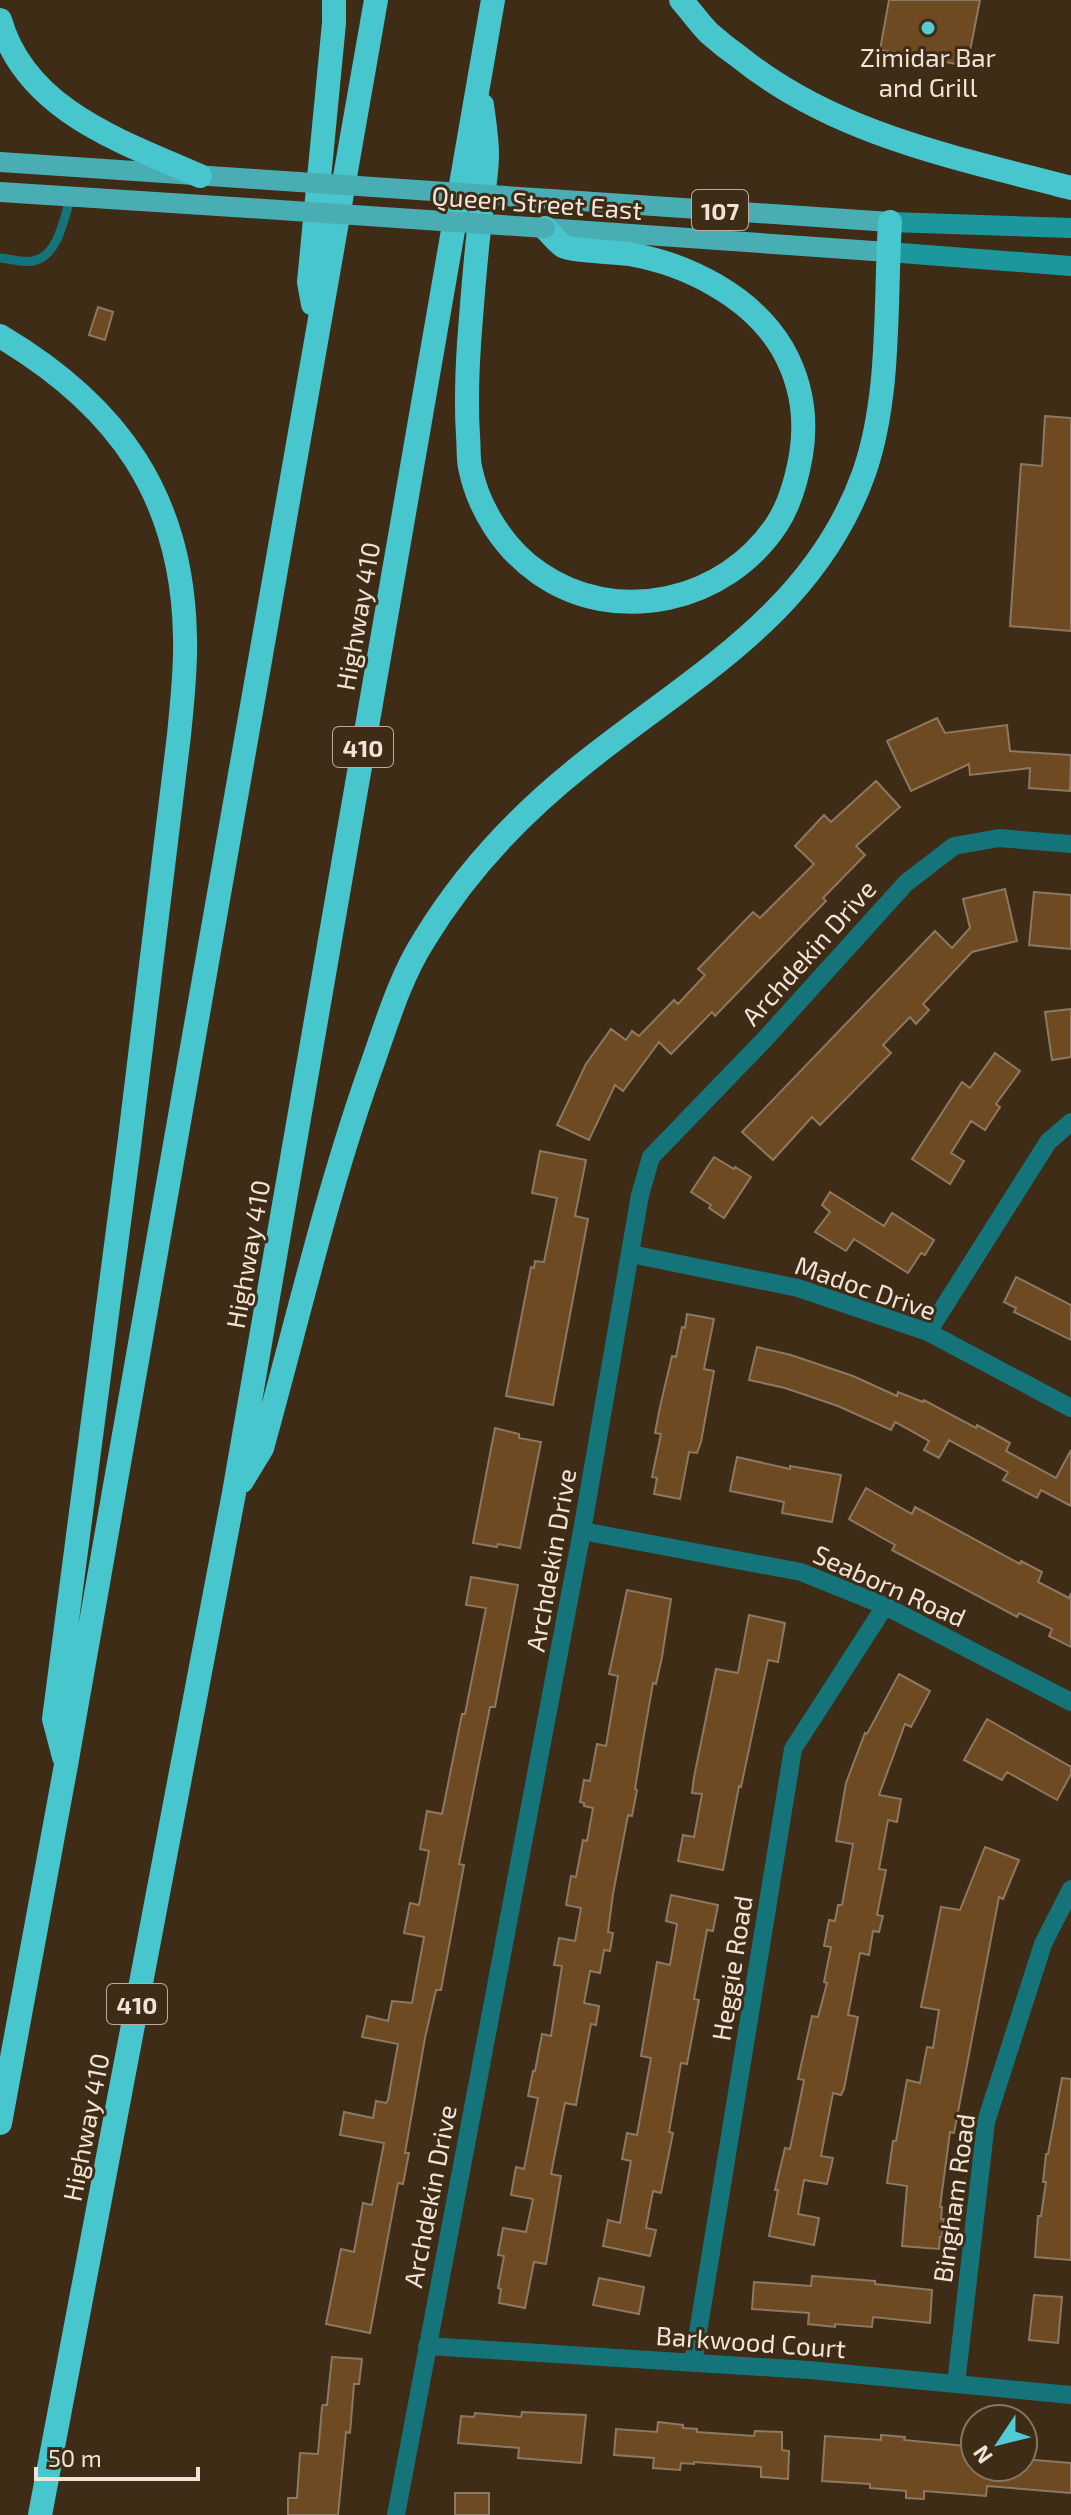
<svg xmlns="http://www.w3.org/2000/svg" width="1071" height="2515" font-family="'Exo 2',sans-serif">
<rect width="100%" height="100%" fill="#3e2c17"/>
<path fill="#6d4a21" stroke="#8d7861" stroke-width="2" d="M889,0H980L967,66L880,50Z
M98,307L113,312L105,340L89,335Z
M1045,416L1071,418V631L1010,626L1021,464L1042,466Z
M937,718L945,733L1007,725L1010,751L1071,755L1070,791L1029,788L1030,768L970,775L969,764L911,791L887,741Z
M876,781L900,807L856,846L865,855L823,898L826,901L715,1016L712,1012L671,1054L659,1042L623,1091L615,1085L589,1140L557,1125L586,1064L611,1029L626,1040L632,1031L639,1036L674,1000L678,1004L705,975L698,969L753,912L760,918L814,864L795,846L824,815L831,822Z
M1005,889L1017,941L972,952L923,1004L929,1010L916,1024L910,1017L883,1045L891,1053L820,1125L812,1117L773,1160L742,1132L935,931L952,948L970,928L963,899Z
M1034,892L1071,895V949L1029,945Z
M1071,1009V1057L1052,1060L1045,1012Z
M995,1053L1020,1071L996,1104L1000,1107L985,1130L971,1121L951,1153L964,1161L950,1184L912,1159L962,1082L970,1088Z
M540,1151L586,1160L575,1216L588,1219L553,1405L506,1396L531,1267L534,1268L535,1261L544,1262L557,1198L532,1193Z
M714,1157L734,1169L735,1167L751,1177L724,1218L709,1208L711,1205L691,1192Z
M830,1192L884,1226L892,1213L934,1240L925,1255L921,1253L908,1273L854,1239L846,1251L815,1232L830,1212L822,1205Z
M1016,1277L1071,1305V1340L1014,1312L1016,1308L1004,1302Z
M687,1314L714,1319L704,1369L714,1371L701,1442L697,1453L689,1452L680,1499L654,1494L657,1478L652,1477L661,1434L655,1433L660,1407L672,1356L676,1357L682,1327L685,1328Z
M757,1347L791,1355L853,1376L897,1396L898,1392L923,1402L924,1400L976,1428L977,1425L1010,1443L1006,1451L1056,1478L1071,1450V1506L1041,1490L1037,1498L1003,1480L1008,1472L949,1440L939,1458L924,1450L929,1441L895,1422L891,1430L838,1406L785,1388L749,1380Z
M495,1428L519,1434V1438L541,1442L520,1548L498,1544L497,1547L473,1543Z
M737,1457L790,1469V1466L841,1475L832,1522L782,1513L784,1502L730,1491Z
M866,1488L912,1514L915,1507L1020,1564L1021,1561L1042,1572L1038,1582L1069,1598L1071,1593V1647L1049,1636L1052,1629L1019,1613L1017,1617L892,1550L895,1545L849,1519Z
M471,1577L518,1585L495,1707H490L459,1864L464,1865L441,1990H436L425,2038L405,2153H409L403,2184L398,2183L370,2333L326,2324L341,2249L354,2252L363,2203L372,2205L384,2143L340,2135L344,2112L373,2118L376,2101L386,2103L388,2100L398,2044L362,2037L367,2016L388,2021L392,2001L412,2003L424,1937L404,1933L410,1903L419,1905L429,1851L420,1849L427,1811L442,1814L462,1714H465L486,1608L466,1605Z
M627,1590L671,1599L662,1657L656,1684L653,1683L641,1752L635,1789L637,1790L632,1816L628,1815L613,1894L608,1932L613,1933L610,1951L604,1950L600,1973L590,1971L584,2003L599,2006L596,2025L591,2024L576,2105L565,2103L551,2174L561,2176L546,2264L534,2262L525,2308L499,2303L501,2289L498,2288L504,2256L498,2255L503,2228L526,2232L533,2199L511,2195L516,2167L524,2169L538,2098L528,2096L533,2071H535L542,2034L551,2036L562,1966L554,1965L559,1938L575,1941L581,1908L566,1905L571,1876L576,1877L583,1840L587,1841L593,1808L584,1806V1803L580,1802L584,1780L590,1781L597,1744L606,1746L618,1676L609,1674Z
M749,1615L785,1623L778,1662L768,1660L741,1787L739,1786L723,1870L678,1861L683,1835L694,1837L702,1794L692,1793L694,1777L716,1669L738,1673Z
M899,1674L930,1691L911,1727L905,1724L879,1795L901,1799L897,1822L888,1820L879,1869L886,1870L877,1915L883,1916L879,1932L873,1931L869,1955L860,1953L848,2015L858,2017L844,2089L841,2095L833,2093L821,2156L833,2158L827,2184L804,2180L798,2214L819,2218L814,2245L769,2236L778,2190H775L785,2148L790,2149L804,2080L798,2079L812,2016L818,2017L827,1983L824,1982L831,1947L824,1946L829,1920L835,1921L838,1905H842L853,1844L836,1841L846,1783L865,1733L867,1734Z
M987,1719L1071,1767V1774L1057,1800L1007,1772L1002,1780L964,1760Z
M985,1847L1019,1860L1003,1899L999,1897L954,2133L950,2132L940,2207H942L941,2219H944L942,2237H940L939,2249L902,2246L907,2186L887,2183L893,2141H896L907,2080L920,2083L927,2047L933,2048L939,2010L921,2007L941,1907L960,1910Z
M671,1895L718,1905L713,1931L707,1930L694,1999L699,2000L687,2064L681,2063L669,2132L673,2133L661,2193L653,2191L646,2228L656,2230L650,2256L603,2246L608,2220L620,2223L631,2161L622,2159L627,2133L637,2135L651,2058L641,2056L657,1962L670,1965L677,1924L666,1921Z
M1062,2078L1071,2079V2260L1035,2257L1038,2216H1041L1046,2182H1043L1046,2154H1048Z
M812,2276L875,2281V2284L932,2290L930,2323L873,2317L872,2327L835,2324V2327L808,2324L809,2313L752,2309L754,2282L811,2286Z
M599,2278L644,2287L639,2314L593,2305Z
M1034,2295L1062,2297L1058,2343L1029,2340Z
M332,2357L362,2359L359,2384H354L350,2433L346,2432L338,2515H288V2498H297L300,2453L318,2454L322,2407L323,2405H327Z
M522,2412L586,2415L581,2463L518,2458L519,2448L458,2443L461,2416L474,2417L475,2413L521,2417Z
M658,2422L683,2425V2428L697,2429V2432L754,2436L755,2431L782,2432V2450L789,2451L788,2479L761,2477V2467L694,2462V2464L681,2463L680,2470L653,2468L654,2458L614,2455L616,2429L657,2432Z
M881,2435L905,2437L904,2440L975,2447V2467H1023V2459L1071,2463V2493L987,2486L986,2496L924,2491V2499L906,2498V2491L870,2488V2484L822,2481L825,2436L881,2440Z
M455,2493H489V2515H455Z"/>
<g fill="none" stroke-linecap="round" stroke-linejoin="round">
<path stroke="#14747a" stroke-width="9" d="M0,258C10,259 23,263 33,261C59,256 64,217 71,196"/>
<path stroke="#14747a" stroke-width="18" d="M631,1254L798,1288L928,1332L1071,1408
M928,1332L1048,1142L1071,1122
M582,1531L801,1572L885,1606L1071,1702
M427,2346L809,2370L1071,2395
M693,2363L793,1749L885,1606
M956,2384L986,2122L1043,1944L1071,1889
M396,2515L582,1531L640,1195L651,1157L765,1039L906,883L954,846L999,838L1071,844"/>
<path stroke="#1c979d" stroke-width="20" d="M890,222L1071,228
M888,252L1071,266"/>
<path stroke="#49aeb4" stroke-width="20" d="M0,162L254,179
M0,192L249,208
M550,199L890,222
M545,228L888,252"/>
<path stroke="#48c6ce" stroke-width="24" d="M681,0C691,11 699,23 709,33C718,41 728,49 738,56C834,134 954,157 1071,188
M0,20C26,111 123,142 200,176
M482,105C484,121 487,138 487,154C487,176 482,199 480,221C475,262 472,303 469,344C467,375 466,405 468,436C469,446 468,457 470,467C478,508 504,549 539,573C616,627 726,602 777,524C790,504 797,478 801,455C807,418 801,381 782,348C751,296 687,264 629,254C616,252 571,251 563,246C556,241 551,234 545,228
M313,304L309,282L334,23V0
M0,336C118,406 183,497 185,638C186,670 182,703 179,735L129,1146L54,1719L64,1757
M242,1481L262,1448C298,1319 328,1186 374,1059C388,1019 401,976 424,940C465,872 521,813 583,764C693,676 814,613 864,473C891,396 885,302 890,222
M0,2123L66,1765L376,0
M40,2515L234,1493L493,0"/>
<path stroke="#49aeb4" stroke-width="20" d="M254,179L550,199
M249,208L545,228"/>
</g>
<circle fill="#51ccd3" stroke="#3e2c17" stroke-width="3" cx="928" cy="28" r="8"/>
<g text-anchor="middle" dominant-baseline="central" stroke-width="6" stroke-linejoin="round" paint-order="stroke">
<g fill="#3e2c17" stroke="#bbad9e" stroke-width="2">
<rect x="692" y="190" width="56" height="40" rx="6"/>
<rect x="333" y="727" width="60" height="40" rx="6"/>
<rect x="107" y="1984" width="60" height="40" rx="6"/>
</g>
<g font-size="24" font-weight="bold" fill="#f0e4d8">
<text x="720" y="210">107</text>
<text x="363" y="747">410</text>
<text x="137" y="2004">410</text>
</g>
<g font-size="26" fill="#f0e4d8" stroke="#3e2c17">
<text x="928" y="56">Zimidar Bar<tspan x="928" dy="30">and Grill</tspan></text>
</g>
<g font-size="26" fill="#f0e4d8" stroke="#3e2c17">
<text transform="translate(537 202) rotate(4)">Queen Street East</text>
<text transform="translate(357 616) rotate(-80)">Highway 410</text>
<text transform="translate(808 952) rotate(-48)">Archdekin Drive</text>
<text transform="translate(247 1254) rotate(-80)">Highway 410</text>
<text transform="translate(866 1287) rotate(19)">Madoc Drive</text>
<text transform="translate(550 1560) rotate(-80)">Archdekin Drive</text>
<text transform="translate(890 1585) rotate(24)">Seaborn Road</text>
<text transform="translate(731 1968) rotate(-81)">Heggie Road</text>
<text transform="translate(85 2127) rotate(-79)">Highway 410</text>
<text transform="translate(429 2196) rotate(-79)">Archdekin Drive</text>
<text transform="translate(953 2198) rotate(-82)">Bingham Road</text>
<text transform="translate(751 2341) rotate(4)">Barkwood Court</text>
</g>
</g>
<g transform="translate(999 2443) rotate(235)"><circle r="38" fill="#3e2c17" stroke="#857664" stroke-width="2"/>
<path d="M0-6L14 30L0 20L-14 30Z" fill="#51ccd3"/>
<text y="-12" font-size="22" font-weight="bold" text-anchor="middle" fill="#f0e4d8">N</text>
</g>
<path d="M36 2467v12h162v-12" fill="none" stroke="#f0e4d8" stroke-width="4"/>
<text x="48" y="2467" font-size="24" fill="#f0e4d8" stroke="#3e2c17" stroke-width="6" paint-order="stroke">50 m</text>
</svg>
